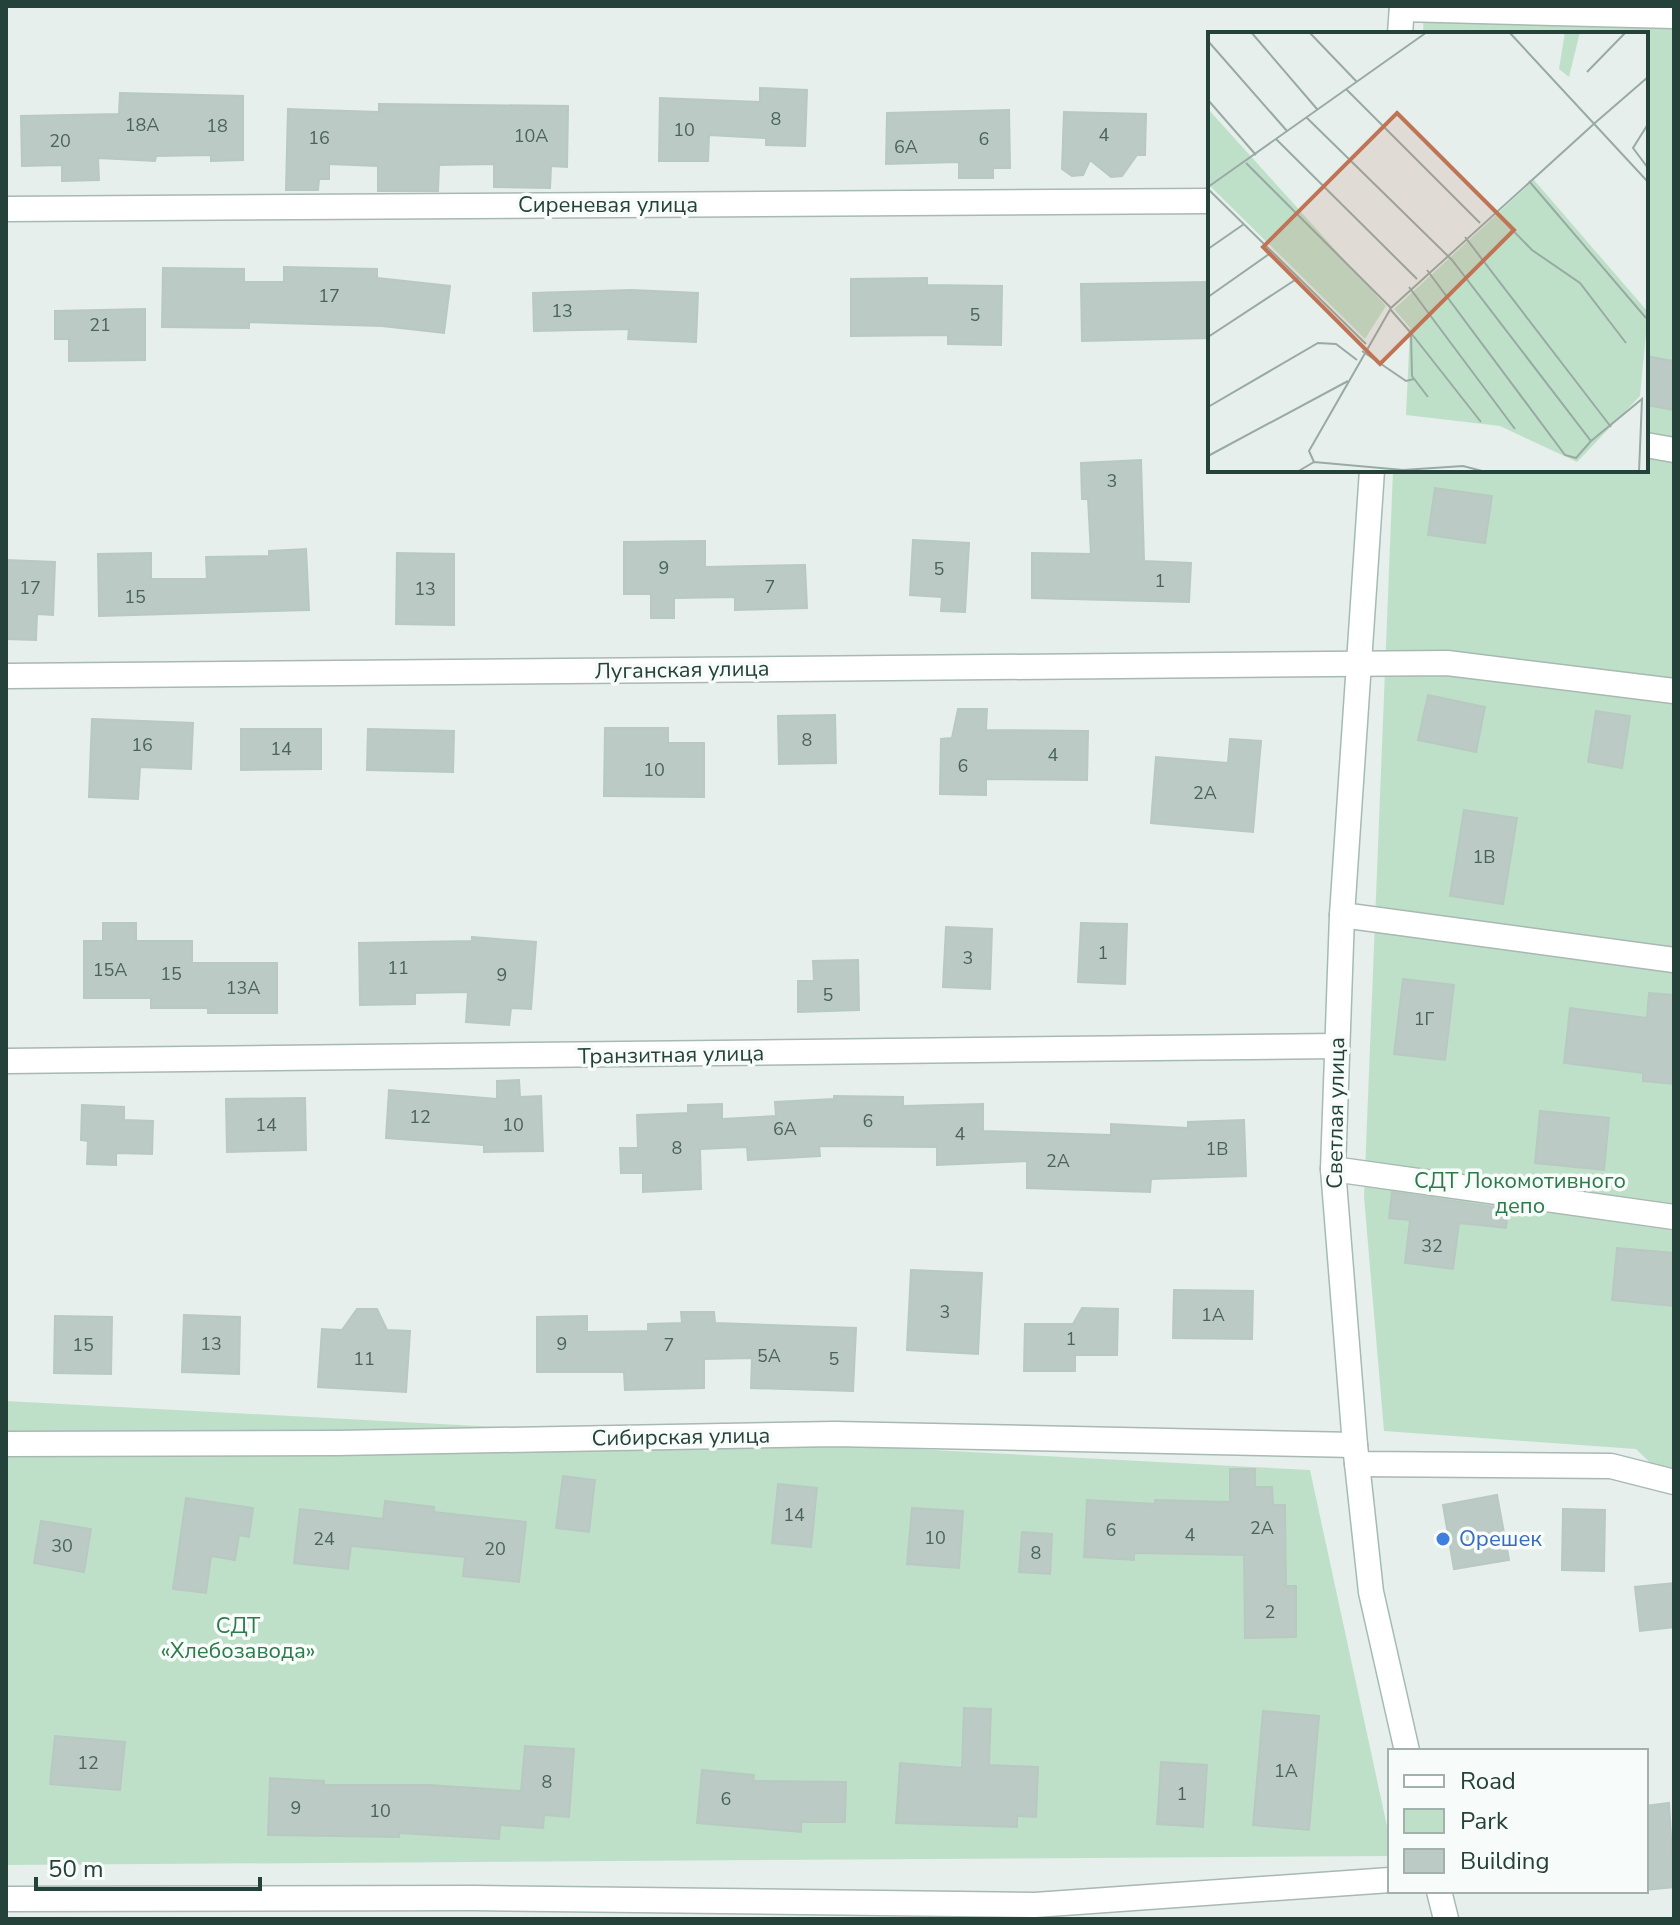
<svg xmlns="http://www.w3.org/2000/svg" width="1680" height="1925" font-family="'Nunito Sans',sans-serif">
<rect width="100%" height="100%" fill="#e6efeb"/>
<path fill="#bfe0c8" d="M1424,6H1674V1486L1636,1449L1384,1431L1364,1197L1393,470H1646V34H1423Z
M6,1401L1310,1470L1390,1840V1856L6,1865Z"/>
<path fill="#bbcac4" stroke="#b8c9c2" stroke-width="2" d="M760,88L807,90L805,146L766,145V138L709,135L708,161H659L660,98L760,102Z
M120,93L243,96V160L211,161V155L156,156L155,161L98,158L99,180L62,181V165L22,166L21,116L119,114Z
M379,104L568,106L567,167L551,166L550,188L494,187V164L439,165L438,191H378V166L329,164V179H319L318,190H286L288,109L379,112Z
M1009,110L1010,168H993V178H959V162L886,164L887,113Z
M1064,112L1146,114L1145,155H1137L1122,176L1111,177L1090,160L1083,175L1072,176L1062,169Z
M284,267L377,269V278L450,286L444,333L382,326L249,322V328L162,327L163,268L244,269V282H284Z
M927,278V285L1002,286L1001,345L948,344V335L851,336V279Z
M1210,282V338L1082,341L1081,284Z
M631,290L698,293L696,342L628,339L629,329L534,331L533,293Z
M145,309V360L69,361V339H55V311Z
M1646,356L1674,361V410L1646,405Z
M1141,460L1144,561L1191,563L1189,602L1032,598V553L1091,554L1088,499H1082L1081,463Z
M1435,488L1492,496L1485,543L1428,535Z
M913,540L969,543L965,612L941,611L942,597L910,595Z
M705,541V567L805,565L807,608L735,610V597L674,598V618H651V594H624V542Z
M306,549L309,610L99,616L98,554L151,553V579H207L206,557L269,556V551Z
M397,553L454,554V625L396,624Z
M6,560L55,562L53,615L37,614L36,640L6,639Z
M1428,695L1485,707L1476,752L1418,740Z
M958,709H987L986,730L1088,731L1087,780L986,779V795L940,794L941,739L952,738Z
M1596,711L1630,716L1622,768L1588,762Z
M835,715L836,763L779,764L778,716Z
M92,719L193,723L191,769L140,767L138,799L89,797Z
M605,728H668V743H704V797L604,796Z
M241,729H321V769L241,770Z
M368,729L454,731L453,772L367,770Z
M1230,739L1261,741L1253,832L1151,823L1156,757L1228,763Z
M1464,810L1517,818L1503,904L1450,896Z
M103,923H136V941H192V963H277V1013H208V1008H151V998H84V941H103Z
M1081,923L1127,924L1125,984L1078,982Z
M946,927L992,929L990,989L943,987Z
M472,937L536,942L531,1009L511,1008L509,1025L466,1022L468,992L415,993V1004L360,1005L359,943L472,941Z
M858,960L859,1010L798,1012V981H814L813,961Z
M1403,979L1454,985L1445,1060L1394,1054Z
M1649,993L1674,995V1084L1643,1081V1073L1564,1063L1570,1008L1647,1018Z
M519,1080L520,1097L541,1096L543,1151L484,1152V1145L386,1138L389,1090L497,1099V1081Z
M834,1096L903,1097V1106L983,1104V1131L1111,1135V1124L1188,1128V1122L1244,1120L1246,1176L1151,1179L1150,1192L1027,1188V1161L937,1165V1147L819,1146L820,1156L748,1160L747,1147L700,1149L701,1189L643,1192V1173H621L620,1148H638L637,1115L688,1113V1105L722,1104V1119L776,1116L775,1102L834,1099Z
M305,1098L306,1150L227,1152L226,1099Z
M82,1105L124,1107V1120L153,1121L152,1154L116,1153V1165L87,1164L88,1141L81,1140Z
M1540,1111L1609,1118L1604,1170L1535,1163Z
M1392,1192L1508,1209L1506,1228L1459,1223L1453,1269L1405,1263L1410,1220L1389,1218Z
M1617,1248L1674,1253V1306L1612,1300Z
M911,1270L982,1273L978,1354L907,1350Z
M1174,1290L1253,1291L1252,1339L1173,1338Z
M1082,1308L1118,1309L1117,1355H1075V1371H1024L1025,1324H1073Z
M357,1309H377L387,1330L410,1331L406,1392L318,1387L322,1329L342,1330Z
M681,1312H714L715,1323L856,1328L853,1391L751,1388L752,1358L704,1359V1388L625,1390L624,1372H537V1317L587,1316V1332L648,1331V1324L682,1323Z
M184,1315L240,1317L239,1374L182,1372Z
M55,1316L112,1317L111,1374L54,1373Z
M1230,1469H1255V1487H1272L1273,1505H1285L1286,1586H1296V1637L1245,1638L1244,1555L1134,1553V1560L1084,1557L1087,1500L1155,1504V1500L1230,1502Z
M563,1476L595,1480L589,1532L556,1528Z
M778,1484L817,1488L811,1547L772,1543Z
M1497,1495L1509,1560L1454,1569L1443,1505Z
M186,1498L253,1508L249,1537L239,1535L235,1560L211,1556L206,1593L173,1589Z
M385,1501L434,1507V1512L526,1522L519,1582L463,1576L465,1557L351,1546L348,1569L294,1563L300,1509L383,1519Z
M912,1508L963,1511L959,1568L907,1564Z
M1563,1509L1605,1510L1604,1571L1562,1570Z
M41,1521L91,1529L84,1572L34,1563Z
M1022,1532L1052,1534L1050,1574L1019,1572Z
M1674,1583V1627L1640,1631L1635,1587Z
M964,1708L991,1709L989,1765L1038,1767L1036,1817L1017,1816V1827L896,1823L900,1763L962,1768Z
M1263,1711L1319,1716L1309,1830L1253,1825Z
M55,1736L125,1742L120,1790L50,1784Z
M525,1746L574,1749L569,1817L544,1815L543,1828L500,1825L499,1839L399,1833V1837L268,1835L270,1778L324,1781V1785H429L521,1791Z
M1161,1762L1207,1765L1203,1827L1157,1824Z
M702,1770L754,1775L753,1781L846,1782L845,1822H801V1832L697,1823Z
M1669,1803L1674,1887L1646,1890V1806Z"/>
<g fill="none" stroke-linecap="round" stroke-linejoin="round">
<defs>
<path id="street" d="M1402,9L1674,16
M6,209L1210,201
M1646,445L1674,450
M6,676L1447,663L1674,691
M1342,915L1674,960
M6,1061L1336,1046
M1333,1169L1674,1217
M6,1444L337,1443L835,1434L1355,1445
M1357,1464L1611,1466L1674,1482
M6,1899L474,1898L1035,1905L1390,1880"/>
<path id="secondary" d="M1400,34L1402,6
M1372,470L1342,915L1333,1169L1355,1445L1371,1592L1407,1751
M1439,1891L1446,1919"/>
</defs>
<use href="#street" stroke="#a8b8b2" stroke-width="27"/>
<use href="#secondary" stroke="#a4bbb3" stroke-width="27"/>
<use href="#street" stroke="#fff" stroke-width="24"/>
<use href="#secondary" stroke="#fff" stroke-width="24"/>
</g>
<circle fill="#3f7fe0" stroke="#f7fbf9" stroke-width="3" cx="1443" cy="1539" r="8"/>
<g text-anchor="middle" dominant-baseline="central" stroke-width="7" stroke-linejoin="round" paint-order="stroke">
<g font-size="18" fill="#4a645c">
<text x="776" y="119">8</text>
<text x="142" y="125">18А</text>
<text x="217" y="126">18</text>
<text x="684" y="130">10</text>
<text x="1104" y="135">4</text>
<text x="531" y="136">10А</text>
<text x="319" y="138">16</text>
<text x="984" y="139">6</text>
<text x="60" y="141">20</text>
<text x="906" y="147">6А</text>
<text x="329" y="296">17</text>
<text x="562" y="311">13</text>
<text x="975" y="315">5</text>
<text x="100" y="325">21</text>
<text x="1112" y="481">3</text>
<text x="664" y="568">9</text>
<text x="939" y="569">5</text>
<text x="1160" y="581">1</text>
<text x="770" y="587">7</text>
<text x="30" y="588">17</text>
<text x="425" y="589">13</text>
<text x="135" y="597">15</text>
<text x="807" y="740">8</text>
<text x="142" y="745">16</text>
<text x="281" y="749">14</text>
<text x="1053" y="755">4</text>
<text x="963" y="766">6</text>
<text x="654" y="770">10</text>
<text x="1205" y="793">2А</text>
<text x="1484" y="857">1В</text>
<text x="1103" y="953">1</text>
<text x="968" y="958">3</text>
<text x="398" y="968">11</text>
<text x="110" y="970">15А</text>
<text x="171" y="974">15</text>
<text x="502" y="975">9</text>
<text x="243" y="988">13А</text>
<text x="828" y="995">5</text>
<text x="1424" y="1019">1Г</text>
<text x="420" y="1117">12</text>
<text x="868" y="1121">6</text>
<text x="266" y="1125">14</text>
<text x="513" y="1125">10</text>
<text x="785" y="1129">6А</text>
<text x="960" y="1134">4</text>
<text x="677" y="1148">8</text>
<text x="1217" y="1149">1В</text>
<text x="1058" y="1161">2А</text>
<text x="1432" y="1246">32</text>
<text x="945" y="1312">3</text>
<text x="1213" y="1315">1А</text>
<text x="1071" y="1339">1</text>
<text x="211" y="1344">13</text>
<text x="562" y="1344">9</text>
<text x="83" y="1345">15</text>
<text x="669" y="1345">7</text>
<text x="769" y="1356">5А</text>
<text x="364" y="1359">11</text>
<text x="834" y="1359">5</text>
<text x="794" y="1515">14</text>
<text x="1262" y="1528">2А</text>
<text x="1111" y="1530">6</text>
<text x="1190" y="1535">4</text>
<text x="935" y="1538">10</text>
<text x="324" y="1539">24</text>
<text x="62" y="1546">30</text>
<text x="495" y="1549">20</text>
<text x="1036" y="1553">8</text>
<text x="1270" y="1612">2</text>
<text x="88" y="1763">12</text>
<text x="1286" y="1771">1А</text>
<text x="547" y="1782">8</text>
<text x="1182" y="1794">1</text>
<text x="726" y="1799">6</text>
<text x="296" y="1808">9</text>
<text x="380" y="1811">10</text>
</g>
<g font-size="22" fill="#24423a" stroke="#f7fbf9">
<text x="608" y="205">Сиреневая улица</text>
<text transform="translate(682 670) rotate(-1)">Луганская улица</text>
<text transform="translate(671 1055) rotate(-1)">Транзитная улица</text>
<text transform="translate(1336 1113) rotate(-89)">Светлая улица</text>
<text transform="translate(681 1437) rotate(-1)">Сибирская улица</text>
</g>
<g font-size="22" fill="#2d7a4b" stroke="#f7fbf9">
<text x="1520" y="1181">СДТ Локомотивного<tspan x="1520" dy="25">депо</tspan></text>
<text x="238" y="1626">СДТ<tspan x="238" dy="25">«Хлебозавода»</tspan></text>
</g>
<g font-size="22" fill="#366cbe" stroke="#f7fbf9" text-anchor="start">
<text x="1459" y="1539">Орешек</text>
</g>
</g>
<g transform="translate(1208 32)">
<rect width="440" height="440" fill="#e6efeb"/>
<path d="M357,0H372L361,45L351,37ZM0,77L178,274L157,307L0,152ZM326,148L440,280L432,364L369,430L292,394L198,383L202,296L186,277Z" fill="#bfe0c8"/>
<path fill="none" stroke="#98aaa4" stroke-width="2" d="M43,0L109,77M101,0L149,50M301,0L440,150M0,9L79,99M379,40L418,0M138,57L272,191M0,68L48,123M98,85L244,228L383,409L434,367L431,440M388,90L440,45M440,92L425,116L440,136M68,107L209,247M38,131L183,276M321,149L438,286M0,155L219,0M0,157L158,312M286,179L324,218L372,251L418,311M257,205L403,395M0,217L36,192M219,238L357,423L368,426L383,409M201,255L307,397M0,265L64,220M182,277L203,301L204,344L220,365M203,301L273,390M0,305L90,246M154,319L198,349L206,347M0,375L110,311L128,312L149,328M0,424L140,349M106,430L101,419L183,276L388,90M89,440L106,430L195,438L255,434L278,440"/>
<path fill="#c07456" fill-opacity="0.15" stroke="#c07456" stroke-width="4" d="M189,81L306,198L172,332L55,215Z"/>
<rect width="440" height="440" fill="none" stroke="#24423a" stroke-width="4"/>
</g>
<rect width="1680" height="1925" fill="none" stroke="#24423a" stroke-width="16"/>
<rect x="1388" y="1749" width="260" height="144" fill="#f7fbf9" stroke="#a3b1ad" stroke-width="2"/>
<rect x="1404" y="1775" width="40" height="12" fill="#ffffff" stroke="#a3b1ad" stroke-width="2"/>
<text x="1460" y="1789" font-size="24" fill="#24423a">Road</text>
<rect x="1404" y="1809" width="40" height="24" fill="#bfe0c8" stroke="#a3b1ad" stroke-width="2"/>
<text x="1460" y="1829" font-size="24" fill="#24423a">Park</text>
<rect x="1404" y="1849" width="40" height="24" fill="#bbcac4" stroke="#a3b1ad" stroke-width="2"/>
<text x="1460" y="1869" font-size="24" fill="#24423a">Building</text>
<path d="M36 1877v12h224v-12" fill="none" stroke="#24423a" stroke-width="4"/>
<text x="48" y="1877" font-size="24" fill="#24423a" stroke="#f7fbf9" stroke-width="6" paint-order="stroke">50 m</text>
</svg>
